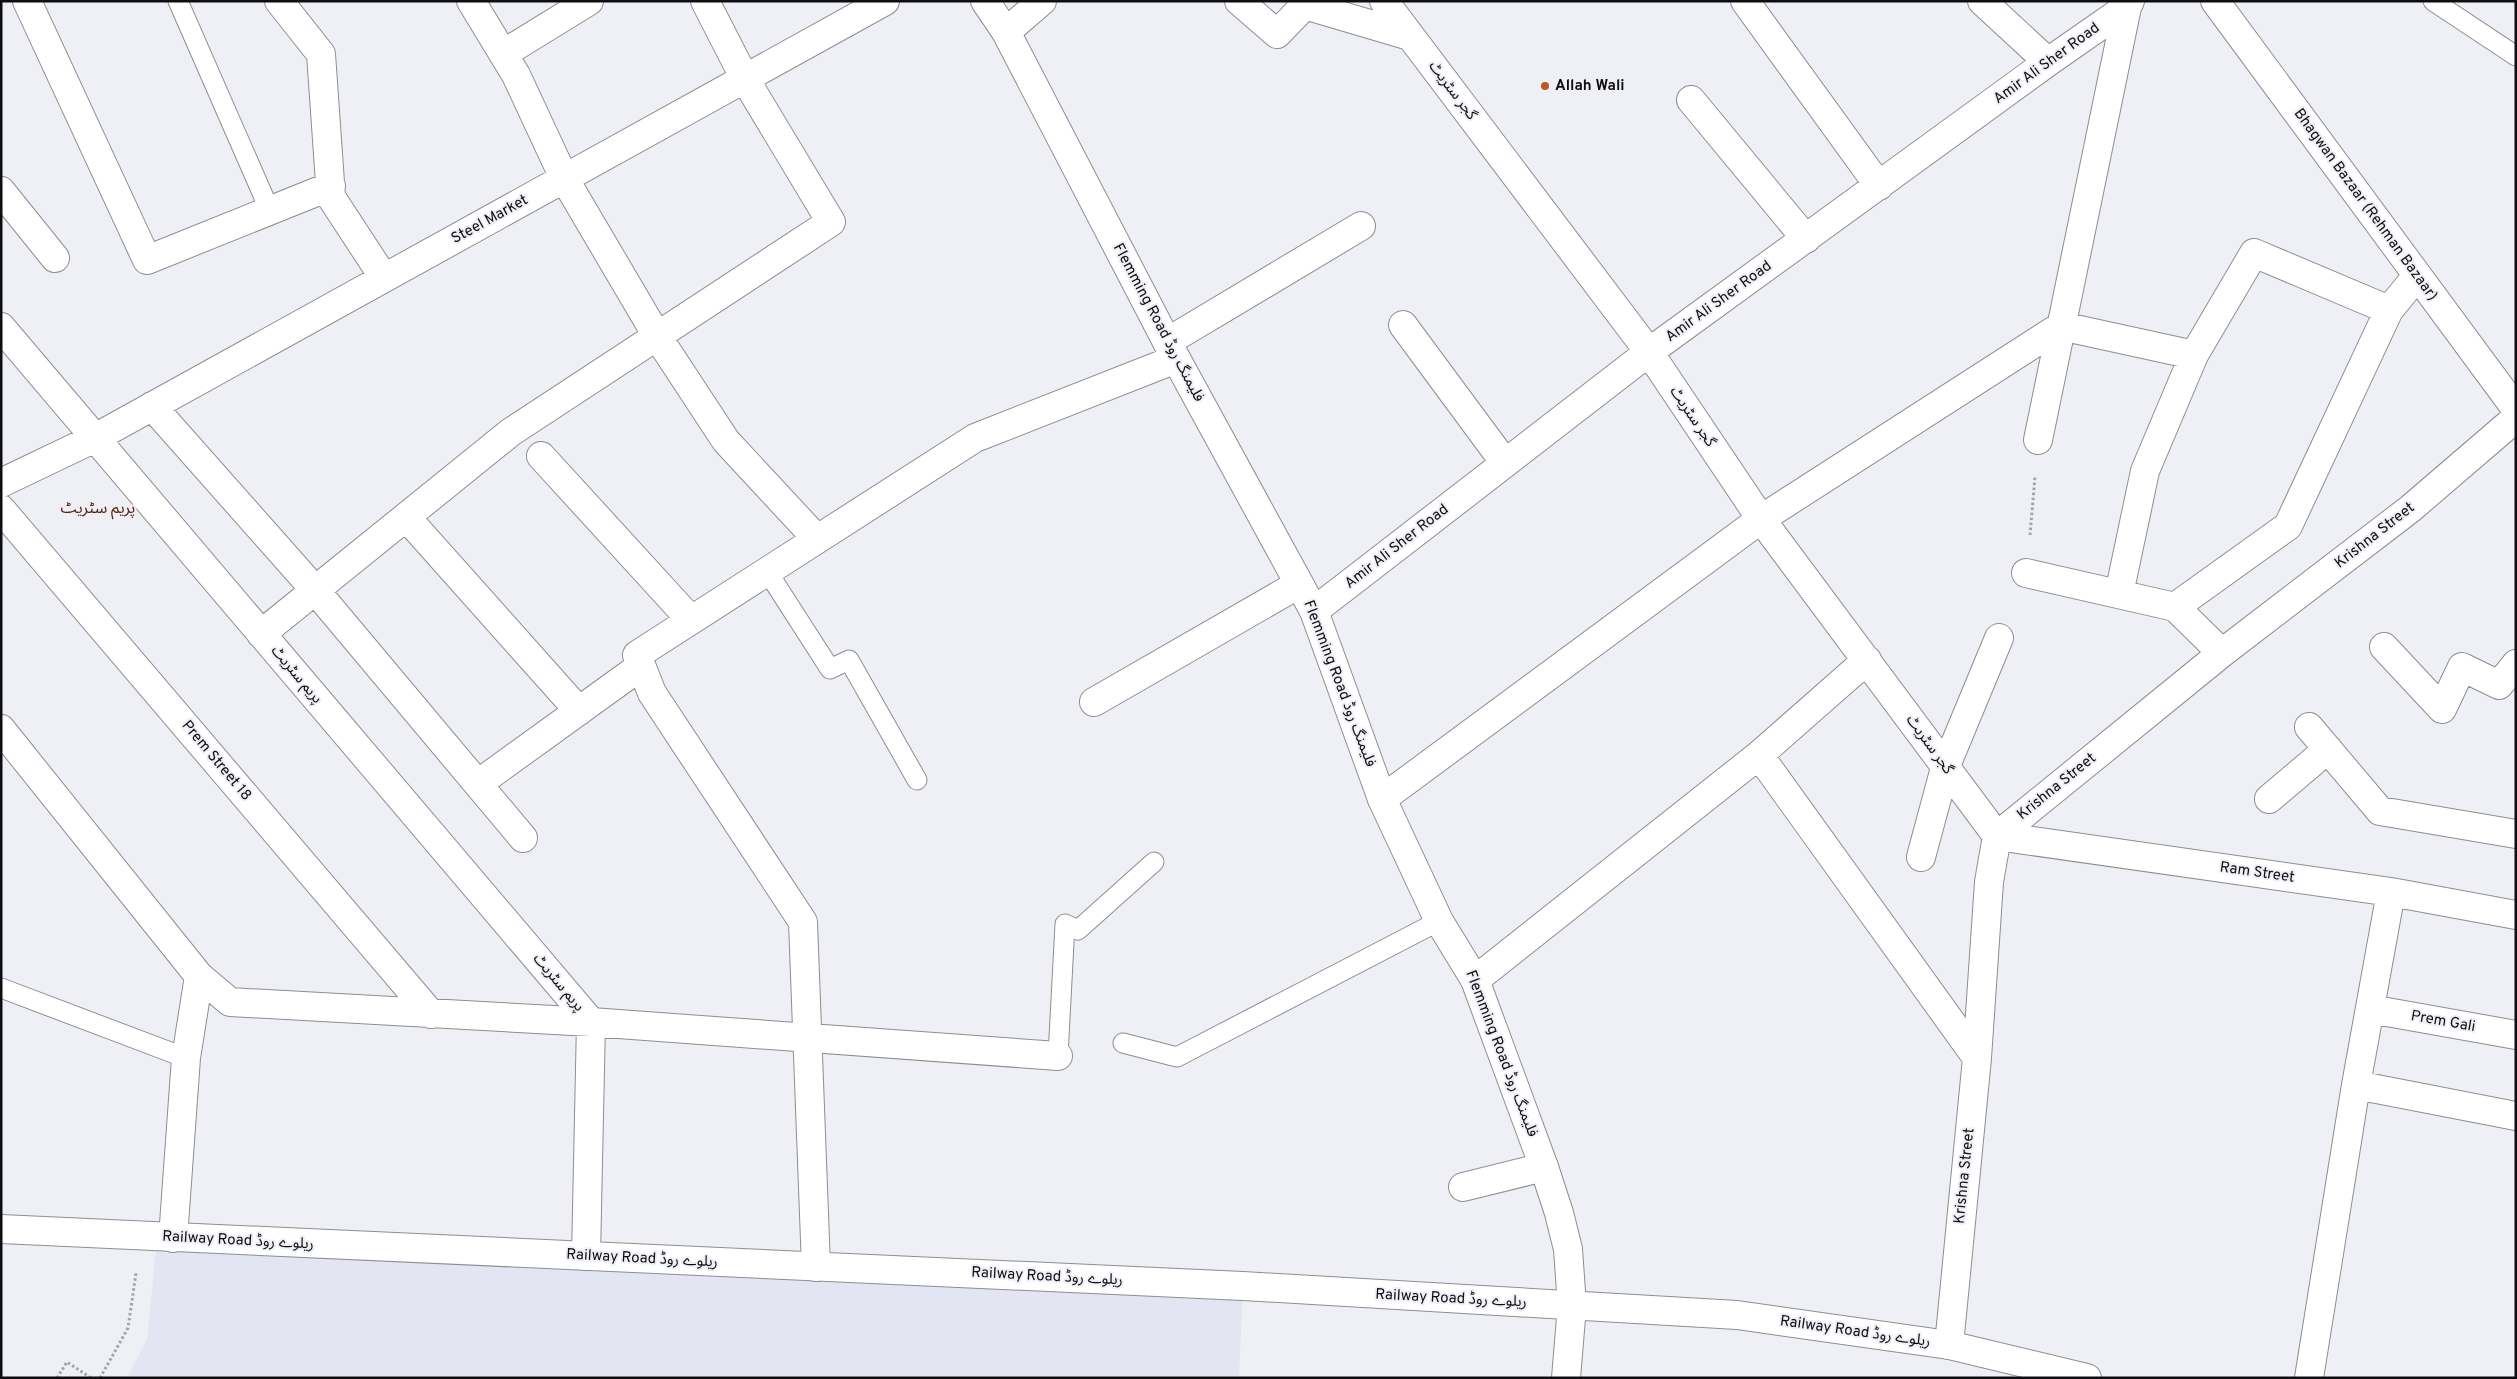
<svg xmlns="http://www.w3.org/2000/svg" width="2517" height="1379" font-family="Overpass,'Noto Sans Arabic',sans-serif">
<rect width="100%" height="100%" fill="#eff0f6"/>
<path fill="#e4e5f3" d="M156,1250L1025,1277L1243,1286L1239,1378H127L147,1339Z"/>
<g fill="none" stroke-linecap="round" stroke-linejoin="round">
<defs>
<path id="lane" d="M178,1L270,211
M2433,1L2516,56
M767,571L830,669L849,660L917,780
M1,988L186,1058
M1123,1043L1177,1057L1439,921
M1058,1056L1065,924L1078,930L1154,862"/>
<path id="street" d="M27,1L147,260L331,186
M279,1L321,54L331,197L384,278
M471,1L516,75L564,178L657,336L726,441L817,539
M1239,1L1277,34L1305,5L1410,36
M1384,1L1649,352L1761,519L1997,836
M1745,1L1879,186
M1982,1L2048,62
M2215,1L2516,409
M1006,32L1042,1
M503,54L589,1
M1691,100L1806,239
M1,191L55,258
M1403,325L1505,463
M1,327L591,1022L586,1256
M1167,342L1361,226
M152,406L315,590L523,838
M2038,440L2127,7
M541,456L691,620
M1,483L95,438L885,1
M1,509L431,1014
M406,517L579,711
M2026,573L2175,607L2222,653
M2119,594L2145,471L2194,355L2254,253L2389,310
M2175,607L2288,526L2389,310L2417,276
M1314,611L1649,352L2048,62L2127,7L2130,1
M261,634L511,432L831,222L745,79L705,1
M2384,647L2442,709L2462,667L2499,685L2516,664
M1094,702L1299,584
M2309,727L2380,811L2516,834
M1,729L199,976L230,1002L591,1022L1058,1056
M1759,755L1977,1058
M479,783L641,666
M1382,799L1761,519L2061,326L2194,355
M2269,799L2328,749
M1997,836L2391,892L2516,915
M1921,857L1945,768L1999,638
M1475,980L1759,755L1867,660
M2370,1009L2516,1035
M2356,1085L2516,1116
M1463,1187L1544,1167
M173,1238L186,1058L199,976
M816,1267L803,922L652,693L637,655L975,438L1176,359
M1949,1345L1977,1058L1989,882L1997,836L2222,653L2410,509L2516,418
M2309,1378L2356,1085L2391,892"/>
<path id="secondary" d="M985,1L1006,32L1167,342L1314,611L1382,799L1439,921L1475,980L1544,1167L1559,1213L1568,1249L1572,1306L1566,1378
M1,1229L1243,1286L1737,1315L1949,1345L2087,1378"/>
</defs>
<use href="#lane" stroke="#8d8d93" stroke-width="21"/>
<use href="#street" stroke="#8d8d93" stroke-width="30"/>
<use href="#secondary" stroke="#8d8d93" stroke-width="30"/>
<path stroke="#a2a3a8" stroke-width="3" stroke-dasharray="2.5 2.5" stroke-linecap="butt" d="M2030,535L2035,477
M57,1378L67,1362L91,1378
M100,1378L128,1328L136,1273"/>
<use href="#lane" stroke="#fff" stroke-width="19"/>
<use href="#street" stroke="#fff" stroke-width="28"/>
<use href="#secondary" stroke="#fff" stroke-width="28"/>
</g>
<circle fill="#bc5726" stroke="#eff0f6" stroke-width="2" cx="1545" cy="86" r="5"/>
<g text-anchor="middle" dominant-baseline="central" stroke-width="4" stroke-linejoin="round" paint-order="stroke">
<g font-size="15" fill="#0e0e10" stroke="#eff0f6">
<text transform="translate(2047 64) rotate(-36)">Amir Ali Sher Road</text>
<text transform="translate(1452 91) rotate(53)">گجر سٹریٹ</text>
<text transform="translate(2365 205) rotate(54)">Bhagwan Bazaar (Rehman Bazaar)</text>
<text transform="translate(490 220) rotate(-29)">Steel Market</text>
<text transform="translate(1719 302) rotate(-36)">Amir Ali Sher Road</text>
<text transform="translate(1158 323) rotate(62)">Flemming Road فلیمنگ روڈ</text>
<text transform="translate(1692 417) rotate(56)">گجر سٹریٹ</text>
<text transform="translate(2375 536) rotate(-38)">Krishna Street</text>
<text transform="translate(1397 547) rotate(-38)">Amir Ali Sher Road</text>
<text transform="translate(296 675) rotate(50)">پریم سٹریٹ</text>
<text transform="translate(1339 684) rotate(69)">Flemming Road فلیمنگ روڈ</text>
<text transform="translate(1929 745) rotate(54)">گجر سٹریٹ</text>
<text transform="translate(216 761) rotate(50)">Prem Street 18</text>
<text transform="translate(2057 787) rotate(-39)">Krishna Street</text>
<text transform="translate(2257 873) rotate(8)">Ram Street</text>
<text transform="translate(558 983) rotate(50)">پریم سٹریٹ</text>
<text transform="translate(2443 1022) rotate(10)">Prem Gali</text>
<text transform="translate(1501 1054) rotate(69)">Flemming Road فلیمنگ روڈ</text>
<text transform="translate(1965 1176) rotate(-84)">Krishna Street</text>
<text transform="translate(238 1241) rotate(3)">Railway Road ریلوے روڈ</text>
<text transform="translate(642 1259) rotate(3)">Railway Road ریلوے روڈ</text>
<text transform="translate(1047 1277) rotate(3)">Railway Road ریلوے روڈ</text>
<text transform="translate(1451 1299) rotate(3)">Railway Road ریلوے روڈ</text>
<text transform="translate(1855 1332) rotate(8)">Railway Road ریلوے روڈ</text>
</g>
<g font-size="15" font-weight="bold" fill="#0e0e10" stroke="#eff0f6" text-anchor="start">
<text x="1555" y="86">Allah Wali</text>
</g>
<g font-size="16" fill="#55250d" stroke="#eff0f6">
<text x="98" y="509">پریم سٹریٹ</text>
</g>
</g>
<rect width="2517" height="1379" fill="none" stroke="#0e0e10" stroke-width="5"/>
</svg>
